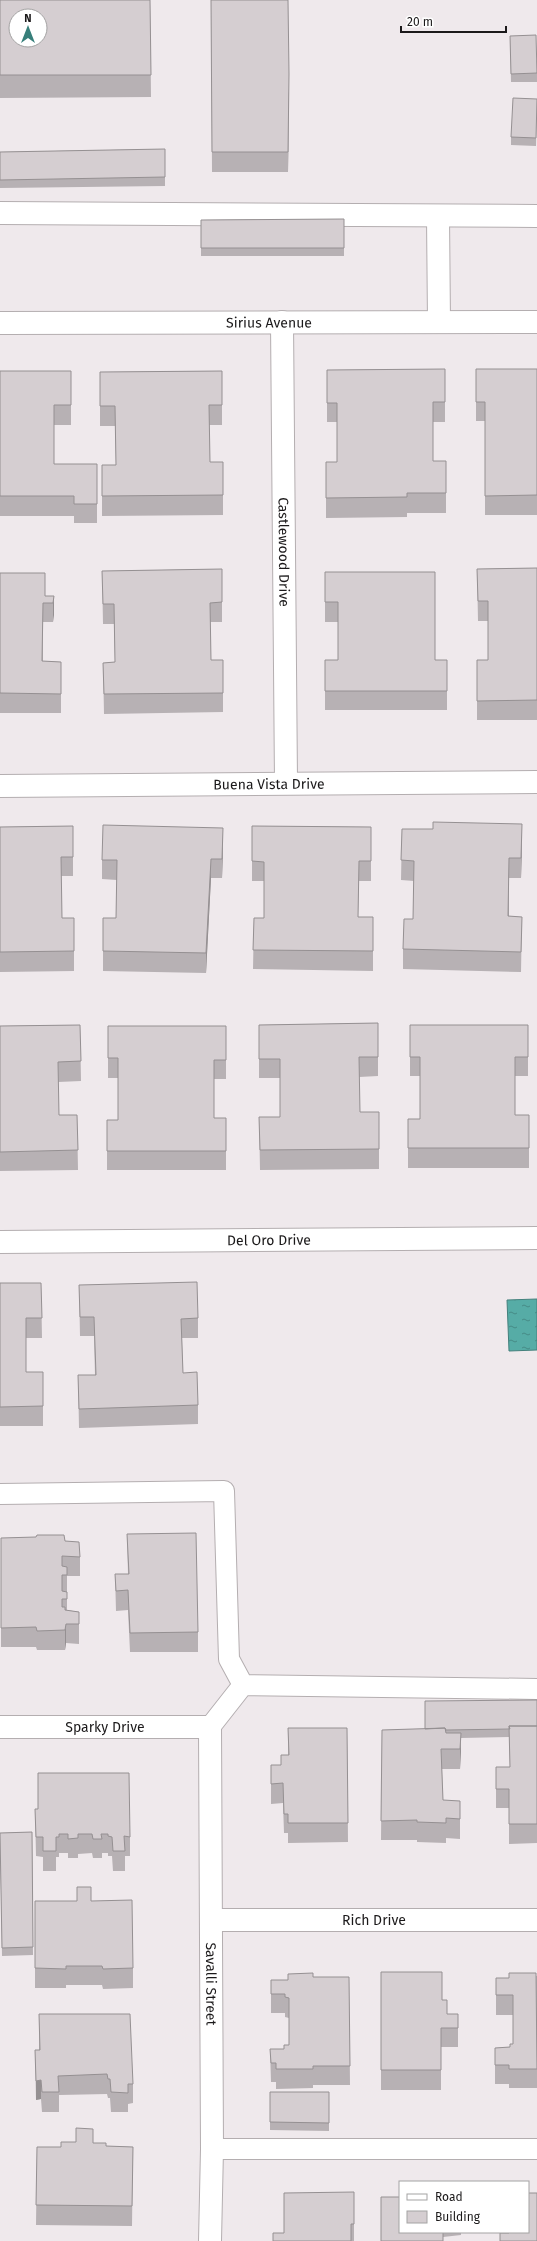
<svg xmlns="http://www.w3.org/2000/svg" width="537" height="2241" font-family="'Fira Sans',sans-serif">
<defs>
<pattern id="water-ripples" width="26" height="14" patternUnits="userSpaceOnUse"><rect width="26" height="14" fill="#56aca6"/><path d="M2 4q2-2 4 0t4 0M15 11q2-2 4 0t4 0" fill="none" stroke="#468b86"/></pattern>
</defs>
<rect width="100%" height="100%" fill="#efe9ec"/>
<path fill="url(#water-ripples)" stroke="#44807c" d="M537,1299V1350L509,1351L507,1300Z"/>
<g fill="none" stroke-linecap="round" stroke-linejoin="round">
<defs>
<path id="service" d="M0,1494L224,1491L229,1659L243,1685
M210,1727L243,1685L537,1689
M212,2149H537"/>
<g id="minor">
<path d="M0,213L537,216"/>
<path d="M438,217L439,322"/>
<path id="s1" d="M282,322L286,782"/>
<path id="s2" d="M0,786L537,782"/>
<path id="s3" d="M0,1242L537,1238"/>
<path id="s4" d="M0,1727H210L212,2149L210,2241"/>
<path id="s5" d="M211,1920H537"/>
</g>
<g id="tertiary">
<path id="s6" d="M0,323L537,322"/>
</g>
</defs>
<use href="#service" stroke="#b4aeb0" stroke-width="22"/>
<use href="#minor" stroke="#b4aeb0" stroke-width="24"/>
<use href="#tertiary" stroke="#b4aeb0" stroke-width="24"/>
<use href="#service" stroke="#fff" stroke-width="20"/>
<use href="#minor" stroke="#fff" stroke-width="22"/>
<use href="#tertiary" stroke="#fff" stroke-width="22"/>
</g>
<path fill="#b7b1b4" d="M0,0H150L151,97L0,98Z
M211,0L289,93L288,172H212Z
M510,36L537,61V82H511Z
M537,99L536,146L511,145V137Z
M165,149V186L0,188V152Z
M344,219V256H201V220Z
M445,369V422H433V461H446V513H407V517L326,518V462H337V422H327V370Z
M476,369H537V515H485V421H476Z
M0,371H71V425H54V464H97V523H74V516H0Z
M222,371V425H209L210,462H223V515L102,516V465H116L115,426H100V372Z
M537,568V720H477V660H488V621H478L477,569Z
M222,569V622H210L211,660H223V712L104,714L103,663L115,662L114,624H103L102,571Z
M325,572L435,660H447V710H325V660H338V622H325Z
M0,573L45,596H54L53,622H43V661L61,662V713H0Z
M73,826V876H61L62,918H74V971L0,972V827Z
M252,826L371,827V881H359L358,917H373V971L253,969L254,918H264V881H252Z
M402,829L522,844L521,878H509V916L522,917L521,972L403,969V949L413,919L414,881L401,880Z
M223,848L222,878H211L206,973L103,971V918H116L117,880L102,879V860Z
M378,1023V1076L359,1077L360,1112H379V1169L260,1170L259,1117H280V1078H259V1025Z
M80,1025L81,1081L58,1082L59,1115H77L78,1170L0,1171V1026Z
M410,1025H528V1076H515V1115H529V1168H408V1119H420V1076H410Z
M108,1026H226V1079H214V1118H226V1170H107V1120H118V1078H108Z
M0,1283H41L42,1338H26V1372H43V1426H0Z
M79,1285L198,1318V1338H182L183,1373L198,1405V1424L79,1428L78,1375H95L94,1336H80Z
M127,1534L198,1632V1652H130L128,1610L116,1611L115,1574H128Z
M1,1538L65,1541L80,1557V1576H67V1610L79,1612V1644L66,1643L65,1650H37L36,1647H1Z
M537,1700V1843L509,1844V1808H496V1767H510L509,1737L461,1738L460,1769H442L443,1800L460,1819V1839L446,1838V1843L417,1842V1840H381L382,1730L425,1729Z
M288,1728H347L348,1842L288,1843V1833H284L283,1803L271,1804V1765H281L288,1755Z
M35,1809L130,1837V1856H125V1871H113L112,1856H108V1853H102V1858H93L92,1853L78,1854V1858H68V1853H59V1857H56V1871H43V1857L36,1856Z
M32,1832L33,1955L2,1956L0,1833Z
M35,1901H91L133,1968V1988L103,1989L102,1985H66V1988H35Z
M381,1972L442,2000L447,2014H458V2047H441V2090H381Z
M537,1976V2088H509V2084H495V2048L510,2047L513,2044V2015H496V1978H509Z
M313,1977H349L350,2085H313V2088L276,2089V2082H271L270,2049H284L289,2045V2018L285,2017V2013H271V1980H288Z
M39,2014L133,2084V2103L128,2104V2112H111L110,2098H108L107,2094L59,2095V2112H42L41,2099L36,2100L35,2050H39Z
M270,2092H329V2131L270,2130Z
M93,2143L106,2146L133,2147L132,2226L36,2225L37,2147H61Z
M354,2192V2241H273L284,2233Z
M400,2232H461V2235L443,2237Z"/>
<path fill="#959092" d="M289,74V93L288,172V152Z
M54,596V615L53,622V603Z
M522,824V844L521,878V858Z
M223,828V848L222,878V859Z
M509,858V878L508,935V916Z
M211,859V878L206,973V953Z
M66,1624V1643L65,1650V1630Z
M461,1733V1752L460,1769V1749Z
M41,2080V2099L36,2100V2081Z"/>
<path fill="#d5ced1" stroke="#959092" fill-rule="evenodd" d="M0,0H150L151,75H0ZM16,16H40V40H16Z
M211,0H288L289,74L288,152H212Z
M536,35L537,73L511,74L510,36Z
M513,98L537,99L536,138L511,137Z
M165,149V177L0,180V152Z
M344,219V248H201V220Z
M445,369V402H433V461H446V493H407V497L326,498V462H337V403H327V370Z
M476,369H537V495L485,496V402H476Z
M0,371H71V405H54V464H97V504H74V496H0Z
M222,371V405H209L210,462H223V495L102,496V465H116L115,406H100V372Z
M537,568V700L477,701V660H488V601H478L477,569Z
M222,569V602L210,603L211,660H223V693L104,694L103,663L115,662L114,604H103L102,571Z
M325,572H435V660H447V691H325V660H338V602H325Z
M0,573H45V596H54L53,603H43L42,661L61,662V694L0,693Z
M433,822L522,824L521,858H509L508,916L522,917L521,952L403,949L404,919H413L414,861L401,860L402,829H433Z
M103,825L223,828L222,859H211L206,953L103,951V918H116L117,860H102Z
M73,826V857H61L62,918H74V951L0,952V827Z
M252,826L371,827V861H359L358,917H373V951L253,950L254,918H264V862L252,861Z
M378,1023V1057H359L360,1112H379V1149L260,1150L259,1117H280V1059H259V1025Z
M80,1025L81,1061L58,1062L59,1115H77L78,1150L0,1152V1026Z
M410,1025H528V1057H515V1115H529V1148H408V1119H420V1057H410Z
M108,1026H226V1060H214V1118H226V1151H107V1120H118V1058H108Z
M197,1282L198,1318L181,1319L183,1373L197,1372L198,1405L79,1409L78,1375H96L94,1317H80L79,1285Z
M0,1283H41L42,1318H26V1372H43V1406L0,1407Z
M196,1533L198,1632L130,1633L128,1590L116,1591L115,1574H129L127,1534Z
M37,1535H64L65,1541L79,1542L80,1557L62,1556V1566L67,1567V1575H62V1591L67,1592V1599H62V1607H65V1610L79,1612V1624H66L65,1630L37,1631L36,1627L1,1628V1538L36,1537Z
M537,1700V1726H509L510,1729L446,1730L445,1728L425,1729V1701Z
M509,1726H537V1824H509V1789H496V1767H510Z
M288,1728H347L348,1823H288V1814H284L283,1783L271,1784V1765H281V1755H289Z
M445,1728L446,1733H461L460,1749H441L443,1800L460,1801V1819L446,1818V1823L417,1822V1820L381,1821L382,1730Z
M38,1773H129L130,1837L124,1836L125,1851H113L112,1837L108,1836V1834H101L102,1839H93L92,1834H78V1838L68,1839V1834H59V1837H56V1851H43V1837H36L35,1809H38Z
M32,1832L33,1947L2,1948L0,1833Z
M77,1887H91V1901L132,1900L133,1968L103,1969L102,1966H66V1969L35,1968V1901H77Z
M381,1972H442V2000H447V2014H458V2028H441V2070H381Z
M313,1973V1977H349L350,2066H313V2069H276V2063H271L270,2049H284V2045H289V1998L285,1997V1994H271V1980H288V1974Z
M509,1973H536L537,2069H509V2065H495V2048L510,2047V2044H513V1995H496V1978H509Z
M39,2014H130L133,2084H128V2093L111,2092L110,2079H108L107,2074L58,2076L59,2092H42L41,2080L36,2081L35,2050H40Z
M270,2092H329V2123L270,2122Z
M76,2128L93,2129V2143H106V2146L133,2147L132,2206L36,2205L37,2147H61V2142H76Z
M354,2192V2224H351V2241H273V2233H284V2193Z
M528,2193H537V2241H500V2233H509V2232H528Z
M381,2197H400V2232H443V2241H381Z"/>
<g text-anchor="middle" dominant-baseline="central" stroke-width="3" stroke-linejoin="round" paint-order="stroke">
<g font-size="14" fill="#1b191a" stroke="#fff">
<text stroke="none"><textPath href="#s6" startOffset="269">Sirius Avenue</textPath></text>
<text stroke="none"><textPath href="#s1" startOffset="230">Castlewood Drive</textPath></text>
<text stroke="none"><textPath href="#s2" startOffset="269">Buena Vista Drive</textPath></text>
<text stroke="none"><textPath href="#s3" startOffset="269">Del Oro Drive</textPath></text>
<text stroke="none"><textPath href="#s4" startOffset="105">Sparky Drive</textPath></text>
<text stroke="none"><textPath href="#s5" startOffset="163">Rich Drive</textPath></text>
<text stroke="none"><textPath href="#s4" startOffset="467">Savalli Street</textPath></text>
</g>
</g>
<rect x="399" y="2181" width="130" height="52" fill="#ffffff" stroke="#a4a3a3"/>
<rect x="407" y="2194" width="20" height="6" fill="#ffffff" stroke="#a4a3a3"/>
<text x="435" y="2201" font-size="12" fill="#1b191a">Road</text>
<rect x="407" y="2211" width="20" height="12" fill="#d5ced1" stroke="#a4a3a3"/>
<text x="435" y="2221" font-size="12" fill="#1b191a">Building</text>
<g transform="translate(28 28)"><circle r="19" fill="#ffffff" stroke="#a4a3a3"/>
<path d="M0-3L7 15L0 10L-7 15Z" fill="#377f7a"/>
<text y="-6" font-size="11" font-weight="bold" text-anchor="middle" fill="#1b191a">N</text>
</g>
<path d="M401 26v6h105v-6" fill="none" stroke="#1b191a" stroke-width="2"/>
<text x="407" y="26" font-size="12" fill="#1b191a" stroke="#ffffff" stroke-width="3" paint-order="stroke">20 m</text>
</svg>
